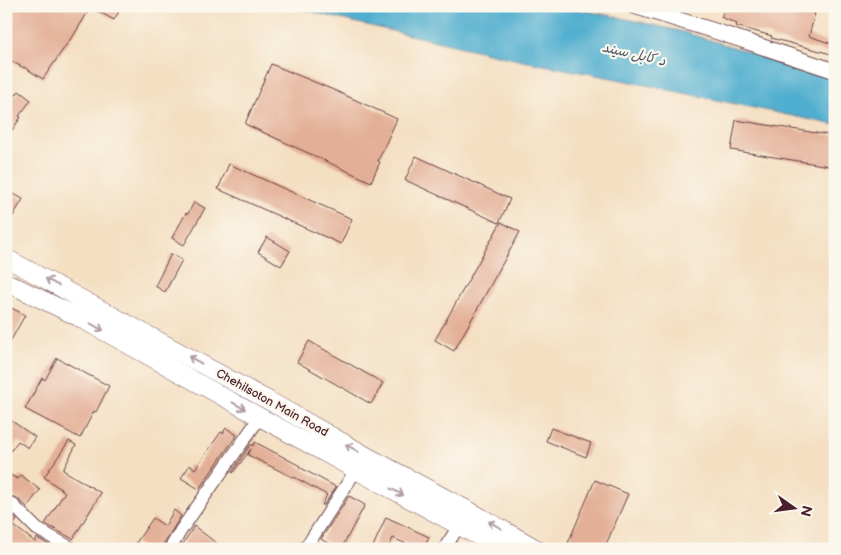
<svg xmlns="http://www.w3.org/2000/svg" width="841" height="555" font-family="'Balsamiq Sans','Playpen Sans Arabic',sans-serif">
<rect width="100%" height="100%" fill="#fbf7ec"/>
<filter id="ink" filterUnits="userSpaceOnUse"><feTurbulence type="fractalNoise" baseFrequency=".02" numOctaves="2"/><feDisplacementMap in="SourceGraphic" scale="10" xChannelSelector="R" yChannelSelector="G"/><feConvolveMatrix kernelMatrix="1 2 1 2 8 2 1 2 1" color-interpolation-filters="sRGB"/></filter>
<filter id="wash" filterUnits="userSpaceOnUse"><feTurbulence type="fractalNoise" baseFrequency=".0096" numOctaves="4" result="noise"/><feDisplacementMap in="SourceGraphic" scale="20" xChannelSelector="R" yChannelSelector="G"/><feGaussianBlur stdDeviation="1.12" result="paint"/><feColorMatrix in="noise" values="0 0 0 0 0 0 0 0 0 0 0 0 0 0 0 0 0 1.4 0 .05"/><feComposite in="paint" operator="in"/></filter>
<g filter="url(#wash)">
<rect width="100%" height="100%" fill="#f4dfc2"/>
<path fill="#50aecf" stroke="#4d667d" d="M290,6H561L627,19L680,31L743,50L794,67L835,79V125L617,79L523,61L340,19Z"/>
<g id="blocks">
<path fill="#e3af96" d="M6,6H122L114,20L91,7L72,38H71L43,79L24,67V68L6,58Z
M726,6H788L815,13L809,36L835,45V55L771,38L772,36L736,26L737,24L721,17Z
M271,64L336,91L397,119L378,161L380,162L371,182L245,124Z
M19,91L31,100L19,116L21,117L6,139V107Z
M736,120L835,136V167L731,150Z
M416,156L510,199L499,223L405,180Z
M229,164L352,219L341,244L218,189Z
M6,190L23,199L6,228Z
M194,202L205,208L184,245L172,238L186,213L188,214Z
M501,222L520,232L454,351L435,340Z
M267,237L290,251L281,266L258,252Z
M171,254L182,260L165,292L155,286Z
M6,305L25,315L6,349Z
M309,341L383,383L371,404L297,362Z
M57,358L109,386L96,412L94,411L80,438L25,409L42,378L45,380Z
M6,417L35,437L28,448L18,441L6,457Z
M226,428L237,435L199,489L181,478L190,465L195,469L221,432L223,433Z
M551,428L591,443L586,457L546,441Z
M69,441L76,445L63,470L101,493L73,539L45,524L65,492L44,477Z
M255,442L300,466L299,467L336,487L324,505H322L327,495L294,477V478L248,455L251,449L233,473L232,472L251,444L253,446Z
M6,473L18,479L21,475L40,490L27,507L17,498L6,494Z
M595,480L628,494L604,549H581L568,543Z
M349,496L365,505L341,549H337L321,539Z
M174,510L181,516L163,545L162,549H144L136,543L153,518L165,526Z
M6,511L17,520L13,525L35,542L37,538L56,549H6Z
M386,517L429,537L424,549H417L393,538L388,549H372Z
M194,526L224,549H180Z"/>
</g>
</g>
<g filter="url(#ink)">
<use href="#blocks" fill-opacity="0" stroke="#643c42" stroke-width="1"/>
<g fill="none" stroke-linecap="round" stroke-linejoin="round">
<defs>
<path id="minor" d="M6,502L13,505L37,529L73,549
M170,549L181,530L260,417
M305,549L356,470
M444,549L459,526"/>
<path id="tertiary" d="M634,6L718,32L835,71"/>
<path id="secondary" d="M6,258L273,403L372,459L475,514L537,549
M6,282L78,317L356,470L502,549"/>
</defs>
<use href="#minor" stroke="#643c42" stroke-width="14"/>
<use href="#tertiary" stroke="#643c42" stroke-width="17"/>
<use href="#secondary" stroke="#643c42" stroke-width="19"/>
<use href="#minor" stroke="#fff" stroke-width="12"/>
<use href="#tertiary" stroke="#fff" stroke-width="15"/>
<use href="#secondary" stroke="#fff" stroke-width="18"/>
</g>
<defs><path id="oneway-shaft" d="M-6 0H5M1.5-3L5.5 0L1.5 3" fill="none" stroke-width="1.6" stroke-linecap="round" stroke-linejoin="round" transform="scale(1.25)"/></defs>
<g stroke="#ae9aa0">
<use href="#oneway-shaft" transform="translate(52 282) rotate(-152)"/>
<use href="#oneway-shaft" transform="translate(97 327) rotate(29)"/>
<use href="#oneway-shaft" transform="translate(195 360) rotate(-151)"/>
<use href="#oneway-shaft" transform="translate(239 406) rotate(29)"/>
<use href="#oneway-shaft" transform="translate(352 448) rotate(-150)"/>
<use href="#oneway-shaft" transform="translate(397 492) rotate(28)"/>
<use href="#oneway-shaft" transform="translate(495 525) rotate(-151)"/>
</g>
</g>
<g text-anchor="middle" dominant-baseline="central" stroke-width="4.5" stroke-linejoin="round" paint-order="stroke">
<g font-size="12" fill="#4a1f2b" stroke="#fbf7ec">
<text transform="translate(272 403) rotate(29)">Chehilsoton Main Road</text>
</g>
<g font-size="14" font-style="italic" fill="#4c586d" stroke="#fbf7ec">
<text transform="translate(634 54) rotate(13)">د کابل سيند</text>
</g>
</g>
<rect width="841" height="555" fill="none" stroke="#fbf7ec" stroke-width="25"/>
<g transform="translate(794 508) rotate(104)" stroke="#fbf7ec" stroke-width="4" paint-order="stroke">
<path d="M0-4L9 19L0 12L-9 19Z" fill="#4a1f2b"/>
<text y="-8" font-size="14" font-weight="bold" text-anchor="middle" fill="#4a1f2b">N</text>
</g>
</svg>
